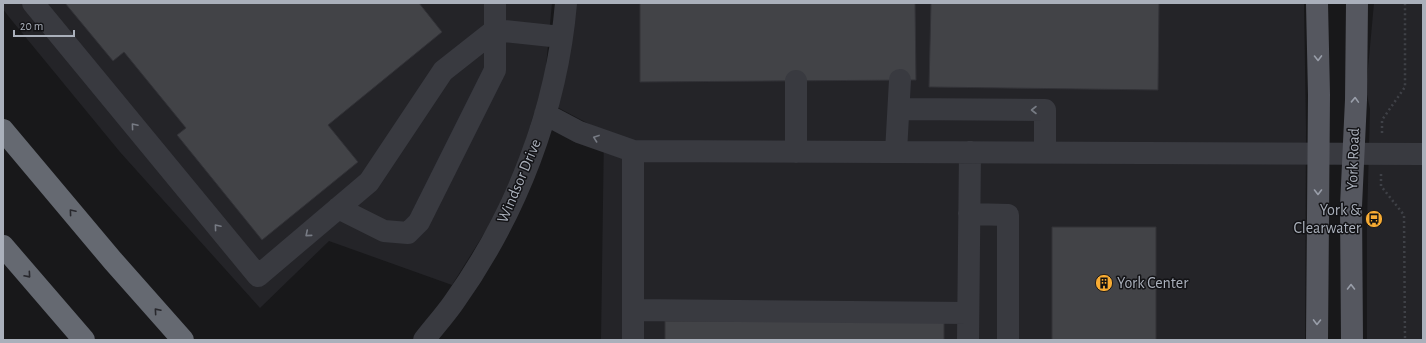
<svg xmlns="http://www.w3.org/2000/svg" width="1426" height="343" font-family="'Alegreya Sans',sans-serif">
<rect width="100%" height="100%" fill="#18181a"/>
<path fill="#242428" d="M3,3H552L545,77L520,159L490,224L452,285L329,241L260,308L120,152L9,17L3,9Z
M573,3H1304L1306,130L1305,340H601L604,132L555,106Z
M1374,3H1423V340H1367V221L1370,109L1366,90Z"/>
<path fill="#424347" stroke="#323237" d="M65,3H419L442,32L328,125L358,162L262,240L177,135L186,128L124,52L113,61Z
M640,3H915L916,80L640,82Z
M931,3H1159L1158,90L929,87Z
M1052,227H1156V340H1052Z
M665,321H944V340H665Z"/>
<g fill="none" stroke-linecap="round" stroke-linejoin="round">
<path stroke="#3f4147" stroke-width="2.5" stroke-dasharray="2 3" stroke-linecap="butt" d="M1382,133V120L1405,87V3
M1381,174V186L1404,215L1405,340"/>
<path stroke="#393a40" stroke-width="22" d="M33,3L258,276L369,182L443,71L495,30L561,37
M899,109L1045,110V152
M545,114L579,132L633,151L1423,154
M633,151V340
M796,152V81
M896,152L900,80
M338,208L384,231L408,233L419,222L495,70V3
M969,214L1008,215V340
M633,310L968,313
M424,340C434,327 445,315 454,302C516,215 557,110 566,3
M968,340L970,152"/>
<path stroke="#55575f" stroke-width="22" d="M1317,340L1319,95L1317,3
M1352,340L1351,206L1356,100L1357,3"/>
<path stroke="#656971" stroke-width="22" d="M3,130L113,261L183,340
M3,246L84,340"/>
</g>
<defs><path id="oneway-chevron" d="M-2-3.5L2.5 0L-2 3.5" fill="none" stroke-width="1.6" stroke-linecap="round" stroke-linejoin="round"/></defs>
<g stroke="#999ea9">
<use href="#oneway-chevron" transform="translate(1318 58) rotate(89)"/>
<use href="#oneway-chevron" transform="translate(1355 100) rotate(-88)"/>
<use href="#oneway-chevron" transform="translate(1318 192) rotate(90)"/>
<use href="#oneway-chevron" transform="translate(1351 287) rotate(-90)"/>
<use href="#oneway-chevron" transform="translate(1317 322) rotate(91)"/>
</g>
<g stroke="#777b84">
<use href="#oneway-chevron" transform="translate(1034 110) rotate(-180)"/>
<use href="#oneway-chevron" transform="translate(134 126) rotate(-130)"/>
<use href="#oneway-chevron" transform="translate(596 138) rotate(-160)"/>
<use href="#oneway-chevron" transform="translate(217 227) rotate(-130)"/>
<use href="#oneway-chevron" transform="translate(308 234) rotate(140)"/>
</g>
<g stroke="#28282d">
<use href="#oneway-chevron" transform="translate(72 212) rotate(-130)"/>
<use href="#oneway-chevron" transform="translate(28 275) rotate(49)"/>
<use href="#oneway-chevron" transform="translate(157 311) rotate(-131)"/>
</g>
<defs>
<symbol id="bus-disc" viewBox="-11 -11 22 22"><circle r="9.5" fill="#f8ac33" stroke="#131316"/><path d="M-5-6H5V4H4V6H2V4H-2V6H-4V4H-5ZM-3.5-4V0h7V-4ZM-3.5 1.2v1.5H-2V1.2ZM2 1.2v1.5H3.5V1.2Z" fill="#111"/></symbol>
<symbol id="building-disc" viewBox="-11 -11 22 22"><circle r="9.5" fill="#f8ac33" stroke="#131316"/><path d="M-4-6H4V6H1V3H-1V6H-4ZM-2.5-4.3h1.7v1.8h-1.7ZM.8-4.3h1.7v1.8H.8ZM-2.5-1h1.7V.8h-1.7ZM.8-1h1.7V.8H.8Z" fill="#111"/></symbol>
</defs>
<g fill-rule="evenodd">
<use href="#bus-disc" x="1364" y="209" width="20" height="20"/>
<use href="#building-disc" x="1094" y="273" width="20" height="20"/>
</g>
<g text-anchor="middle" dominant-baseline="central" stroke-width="3" stroke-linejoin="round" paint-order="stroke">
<g font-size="16" fill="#aab0bb" stroke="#131316">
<text transform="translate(1353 159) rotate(-88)">York Road</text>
<text transform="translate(519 181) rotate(-67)">Windsor Drive</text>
</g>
<g font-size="16" fill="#aab0bb" stroke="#131316" text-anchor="end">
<text x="1361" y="210">York &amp;<tspan x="1361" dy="18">Clearwater</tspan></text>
<text x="1117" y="283" text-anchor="start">York Center</text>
</g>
</g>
<rect width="1426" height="343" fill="none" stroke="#aab0bb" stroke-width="8"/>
<path d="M14 30v6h60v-6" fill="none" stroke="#aab0bb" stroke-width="2"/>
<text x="20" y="30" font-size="12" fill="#aab0bb" stroke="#131316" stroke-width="3" paint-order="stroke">20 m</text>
</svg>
